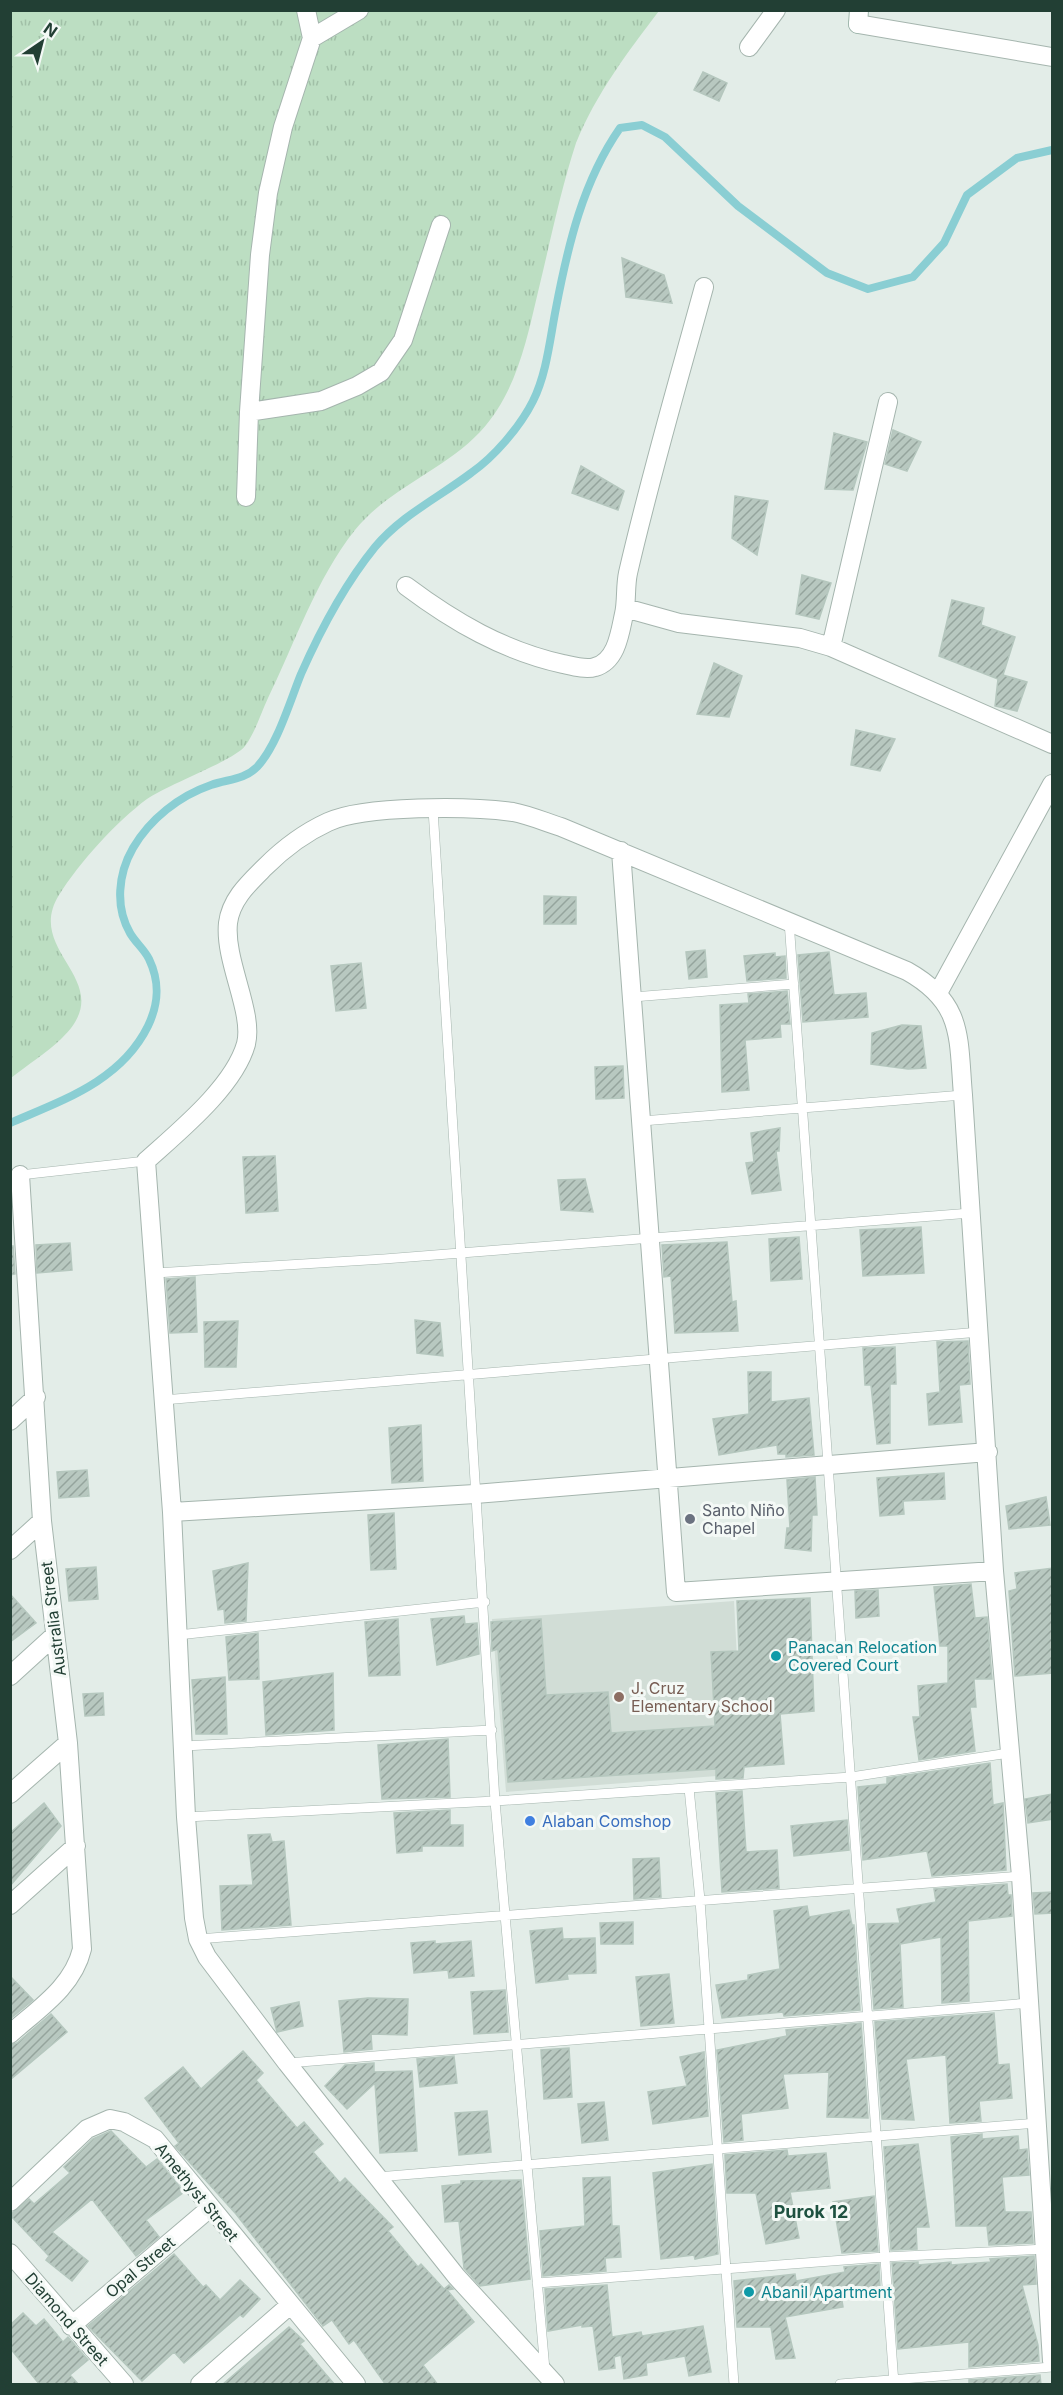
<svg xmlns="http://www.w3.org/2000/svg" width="1063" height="2395" font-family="Inter,sans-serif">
<defs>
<pattern id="grass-tufts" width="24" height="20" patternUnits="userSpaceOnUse" patternTransform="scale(1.5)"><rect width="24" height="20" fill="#bcdec2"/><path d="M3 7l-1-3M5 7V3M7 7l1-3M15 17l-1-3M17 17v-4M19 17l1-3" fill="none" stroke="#a1c0a7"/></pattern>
<pattern id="building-hatch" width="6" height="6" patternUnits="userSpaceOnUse" patternTransform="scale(1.5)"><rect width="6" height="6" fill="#b8c8c0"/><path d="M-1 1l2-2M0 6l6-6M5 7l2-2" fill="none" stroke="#95a49d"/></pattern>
</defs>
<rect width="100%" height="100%" fill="#e3ede8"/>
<path fill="#d1ddd6" d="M734,1601L743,1774L506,1792L492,1619Z"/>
<path fill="url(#grass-tufts)" d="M11,11H659C627,53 596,94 576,143C560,192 550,243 538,292C526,343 516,393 480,432C443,471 389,488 355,530C316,579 295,643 268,698C261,713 255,733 245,746C235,760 167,785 147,799C117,821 79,863 59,895C23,953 121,981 62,1038C47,1053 27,1065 11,1078Z"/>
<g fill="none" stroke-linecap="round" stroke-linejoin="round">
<path stroke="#8aced3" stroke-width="8" d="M10,1123C63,1100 121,1081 148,1026C159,1003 160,982 149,959C144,949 135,942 130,933C115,907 118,874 133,848C150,819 179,796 211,785C228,779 244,780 257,767C277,746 290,701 301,674C320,631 345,584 375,547C402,515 438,498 471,473C494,457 520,427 533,401C547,373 550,338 556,308C568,245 583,181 620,128L642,125L665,137L738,206L827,273L868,289L913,277L944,243L967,195L1017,158L1052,150"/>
</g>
<path fill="url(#building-hatch)" stroke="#b5c7be" stroke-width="1.5" d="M703,72L727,83L719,101L694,90Z
M622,258L664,275L672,303L626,297Z
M893,430L921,442L907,471L885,464Z
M834,433L867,442L853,490L825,489Z
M581,466L624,491L618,510L572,493Z
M735,496L768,501L757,555L732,538Z
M802,575L831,583L819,619L796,614Z
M952,600L984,608L981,625L1015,637L1003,675L1027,682L1017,711L995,706L998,679L939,656Z
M714,663L742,676L729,717L697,714Z
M856,730L895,739L880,771L851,765Z
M544,896L576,897V924H544Z
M705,950L707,977L689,979L686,952Z
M829,952L834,995L866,993L868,1017L803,1022L798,955Z
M775,953V957L785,956L786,978L747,981L744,956Z
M361,963L366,1008L336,1011L331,966Z
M787,991L790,1024H780L781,1037L745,1040L749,1090L722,1092L720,1005L749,1003L748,994Z
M902,1025L921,1026L926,1068L908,1069L871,1064L872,1033Z
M623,1066L624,1098L596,1099L595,1067Z
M780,1128L779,1151H776L781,1190L752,1194L746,1163L754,1162L751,1133Z
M275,1156L278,1211L246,1213L243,1157Z
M585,1179L593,1212L561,1210L558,1180Z
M921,1227L924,1273L863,1276L860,1230Z
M799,1237L802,1279L771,1281L769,1239Z
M727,1242L732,1302L736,1301L738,1331L675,1333L671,1276L664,1277L662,1245Z
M70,1243L72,1270L37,1273L36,1245Z
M10,1246H13L15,1274L10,1275Z
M195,1277L197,1332L170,1333L166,1279Z
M415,1320L440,1323L443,1356L417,1353Z
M238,1321L236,1367H205L204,1322Z
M968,1341L970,1384L959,1385L962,1422L929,1425L927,1394L940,1392L937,1342Z
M895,1347L896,1384H890V1443L877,1444L871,1385H865L863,1348Z
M748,1372H771V1402L809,1398L814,1455L786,1457V1454H778L777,1445L719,1455L713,1419L749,1414Z
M421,1425L423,1481L392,1483L389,1428Z
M87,1470L89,1496L59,1498L57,1472Z
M944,1473L945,1499L903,1501L904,1514L880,1516L877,1478Z
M815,1477L817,1515H812L811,1551L785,1548L787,1528H790L787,1480Z
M1046,1497L1050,1525L1009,1529L1006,1506Z
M394,1513L396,1569L371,1570L368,1515Z
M248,1563L246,1621L225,1623L224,1609L218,1610L213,1571Z
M96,1567L98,1599L69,1601L66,1569Z
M1053,1568V1673L1015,1676L1009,1591L1017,1589L1015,1573Z
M971,1584L975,1618L987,1617L992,1679H974L976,1707H970L975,1751L919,1760L913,1717H920L918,1686L948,1683V1646H940L934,1587Z
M878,1590L879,1616L856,1618L855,1591Z
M10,1594L36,1623L10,1642Z
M810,1598L814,1711L780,1714L784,1764L744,1767L743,1778L716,1779V1769L508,1782L498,1649L492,1651L491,1622L541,1619L546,1695L608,1692L611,1733L715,1726L711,1652L739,1651L737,1601Z
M464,1616L465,1624L477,1623L479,1654L437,1665L431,1619Z
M398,1619L400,1675L369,1676L365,1622Z
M258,1633L259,1679L229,1680L226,1637Z
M333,1673L334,1730L266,1735L263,1682Z
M225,1677L227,1734H196L192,1680Z
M103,1693L104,1715L85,1716L83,1694Z
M448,1739L450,1797L382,1799L378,1745Z
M990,1763L993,1805L1003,1803L1006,1870L932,1876L927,1851L863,1860L858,1787L887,1784V1778Z
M742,1791L746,1852L777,1850L779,1888L722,1892L716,1793Z
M1053,1794V1819L1028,1823L1025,1799Z
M44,1803L61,1826L10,1886V1833Z
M450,1810V1825H463V1846H422V1851L397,1853L394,1813Z
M847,1820L849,1850L794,1856L791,1826Z
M270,1834L272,1842L284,1841L291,1925L222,1930L220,1886L253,1885L248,1835Z
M659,1858L661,1897L634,1899L633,1859Z
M1007,1884L1008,1895H1011L1012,1916L968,1921L969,2001L942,2003L941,1937L900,1944L903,2007L874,2009L868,1924L900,1923L897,1909L936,1902L934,1889Z
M1053,1892V1913L1035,1914L1033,1893Z
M807,1906L809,1917L849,1910L852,1925H854L860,2010L784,2016L783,2012L722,2018L716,1985L748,1980V1975L780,1969L774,1911Z
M633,1922V1944H601L600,1923Z
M562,1928L563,1939L595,1938L596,1973L567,1974L568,1979L536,1983L530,1931Z
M435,1941V1944L471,1941L474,1976L449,1978L448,1970L414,1973L411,1943Z
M669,1974L674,2023L641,2026L636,1977Z
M10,1976L33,2000L10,2019Z
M505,1990L508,2032L474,2034L471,1992Z
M368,1998L408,1999L407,2035L371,2034L372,2049L344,2052L339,2001Z
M299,2002L303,2026L277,2032L271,2008Z
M994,2013L998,2065L1009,2064L1012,2098L979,2101L981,2121L950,2123L946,2055L906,2059L914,2120L882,2119L875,2022Z
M51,2014L67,2032L10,2080V2045L17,2043Z
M861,2023L868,2118L827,2117L829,2072L783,2074L788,2108L741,2114L743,2140L724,2142L717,2050L787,2036L786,2030Z
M569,2048L572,2097L544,2099L541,2050Z
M243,2051L263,2073L256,2080L297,2128L304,2122L323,2144L313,2152L340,2183L345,2178L393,2227L388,2231L418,2267L421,2264L444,2289L449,2285L453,2289L447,2290L474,2322L423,2365L438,2385H386L354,2340L349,2344L332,2320L323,2326L236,2214L175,2146L179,2143L145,2098L183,2067L201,2089Z
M704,2052L708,2116L653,2124L648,2092L687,2086L680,2057Z
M454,2056L457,2083L420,2087L417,2059Z
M374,2063V2072L412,2071L417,2151L380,2153L375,2083L347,2109L325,2086L345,2065Z
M604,2102L608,2140L582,2143L578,2104Z
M487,2111L491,2152L459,2155L455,2113Z
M111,2131L146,2167L157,2159L184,2192L146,2220L159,2237L136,2256L92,2199L52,2232L88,2261L72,2281L46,2260L49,2256L10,2215L29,2199L34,2204L70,2173L64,2167L93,2139Z
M982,2134V2139L1018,2136L1019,2150L1027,2149L1029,2175L1002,2177L1005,2212H1031L1033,2243L989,2245L987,2226H956L951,2137Z
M918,2144L929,2227H916L917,2249L891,2250L884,2147Z
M787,2150L788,2156L826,2153L830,2188L790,2192L799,2238L766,2244L756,2193H727L725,2155Z
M712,2164L718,2254L695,2259L694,2255L661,2259L653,2173Z
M610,2177L612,2226H619L621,2257L605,2258L606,2271L543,2276L540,2231L585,2226L583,2178Z
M521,2180L530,2279L480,2286L464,2268L459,2221L445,2222L442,2186L461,2184V2181Z
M874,2196L878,2251L842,2253L833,2202Z
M174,2254L203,2287L206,2285L220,2300L240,2280L260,2299L243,2317L240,2315L184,2363L174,2352L142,2381L88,2326Z
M1034,2256L1036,2284L1022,2285L1038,2345L1039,2361L969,2367V2342L898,2349L892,2263L918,2262V2265L951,2262V2265L991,2262L990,2259Z
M879,2264L880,2290L841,2295L843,2307L785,2317L795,2358L776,2359L771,2327H737L734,2281L795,2274L796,2281L845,2272L844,2267Z
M607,2285L612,2337L641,2332L642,2336L703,2326L711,2372L689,2376L685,2356L646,2363L647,2375L624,2379L621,2355L614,2357L615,2368L599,2370L593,2326L582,2327V2325L548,2331L545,2289Z
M23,2313L36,2326L44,2319L63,2342L68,2337L88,2360L70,2375L79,2385H40L10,2348V2325Z
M289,2327L304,2341L300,2344L335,2385H222Z
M1040,2375L1041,2385H969V2380Z"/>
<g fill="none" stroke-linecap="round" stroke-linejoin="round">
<defs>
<path id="lane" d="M433,809L495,1801L545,2370
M789,921L894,2384
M633,997L794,984
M642,1121L963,1095
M20,1175L146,1161
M155,1273L384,1259L971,1213
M163,1400L980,1332
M178,1635L485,1602
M184,1746L492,1730
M689,1788L700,1900L734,2384
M186,1817L495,1801L851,1777L1009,1753
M198,1939L1021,1876
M288,2063L1030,2003
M377,2177L1037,2123
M537,2283L884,2257L1046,2249
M840,2384L1052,2367"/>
<path id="street" d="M858,24L1052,57
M312,38L359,10
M749,47L776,10
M249,412L321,401L357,386L381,372L403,340L441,225
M246,497L249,412L260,255L268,193L283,127L312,38L306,10
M406,586C454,622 504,651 563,664C572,666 586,670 595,667C617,661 620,632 624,614C627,601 625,587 628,573C650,477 678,382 704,287
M625,608L679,623L800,638L831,647L1052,744
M831,647L888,402
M621,851L676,1592L994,1571
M938,993L1052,784
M10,1421L36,1397
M172,1512L475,1494L988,1452
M10,1550L42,1521
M10,1676L55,1635
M10,1794L68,1743
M10,1905L76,1846
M10,2034C38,2009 73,1987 82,1949L68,1743L42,1521L20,1175
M10,2202L87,2129L110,2119L124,2122L155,2139L356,2384
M10,2253L124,2384
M71,2326L210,2208
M200,2384L290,2305
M555,2384L456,2276L287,2063L207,1957L198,1939L194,1918L186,1817L172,1512L146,1161C178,1132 234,1087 246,1044C254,1012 224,961 228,923C231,899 249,883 265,867C283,849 304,833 328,822C364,805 471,806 513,812C529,815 545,822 561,827L907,971C964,1003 958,1037 963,1095L994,1571L1021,1876L1052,2361"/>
<path id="secondary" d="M858,24L859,10"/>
</defs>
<use href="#lane" stroke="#a5b5ae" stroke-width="10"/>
<use href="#street" stroke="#a5b5ae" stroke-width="20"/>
<use href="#secondary" stroke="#a1b9ae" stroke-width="20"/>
<use href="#lane" stroke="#fff" stroke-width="9"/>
<use href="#street" stroke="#fff" stroke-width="18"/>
<use href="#secondary" stroke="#fff" stroke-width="18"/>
</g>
<circle fill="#6b7280" stroke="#f4f9f6" stroke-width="2" cx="690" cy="1519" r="6"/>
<g fill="#0f9aa8" stroke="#f4f9f6" stroke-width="2">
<circle cx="776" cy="1656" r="6"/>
<circle cx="749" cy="2292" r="6"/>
</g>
<circle fill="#8d6e63" stroke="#f4f9f6" stroke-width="2" cx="619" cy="1697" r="6"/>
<circle fill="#3f7fe0" stroke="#f4f9f6" stroke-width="2" cx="530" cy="1821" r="6"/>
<g text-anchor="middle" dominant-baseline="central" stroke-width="6" stroke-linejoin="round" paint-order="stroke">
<g font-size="16" fill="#5b616d" stroke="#f4f9f6" text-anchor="start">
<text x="702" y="1510">Santo Niño<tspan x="702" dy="18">Chapel</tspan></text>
</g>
<g font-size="16" fill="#223f34" stroke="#f4f9f6">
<text transform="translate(53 1619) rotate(-97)">Australia Street</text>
<text transform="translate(197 2192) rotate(51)">Amethyst Street</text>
<text transform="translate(140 2267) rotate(-40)">Opal Street</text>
<text transform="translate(67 2319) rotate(49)">Diamond Street</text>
</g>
<g font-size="16" fill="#0d838f" stroke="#f4f9f6" text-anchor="start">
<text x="788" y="1647">Panacan Relocation<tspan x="788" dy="18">Covered Court</tspan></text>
<text x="761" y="2292">Abanil Apartment</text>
</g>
<g font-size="16" fill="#785e54" stroke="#f4f9f6" text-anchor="start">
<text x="631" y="1688">J. Cruz<tspan x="631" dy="18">Elementary School</tspan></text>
</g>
<g font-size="16" fill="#366cbe" stroke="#f4f9f6" text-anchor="start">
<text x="542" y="1821">Alaban Comshop</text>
</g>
<g font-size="18" font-weight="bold" fill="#1e5140" stroke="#f4f9f6">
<text x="811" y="2211">Purok 12</text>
</g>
</g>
<rect width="1063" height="2395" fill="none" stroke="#223f34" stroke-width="24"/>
<g transform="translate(42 42) rotate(35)" stroke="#f4f9f6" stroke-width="4.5" paint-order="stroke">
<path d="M0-4.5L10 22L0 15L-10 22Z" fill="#223f34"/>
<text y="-9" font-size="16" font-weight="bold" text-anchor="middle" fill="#223f34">N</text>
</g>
</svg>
